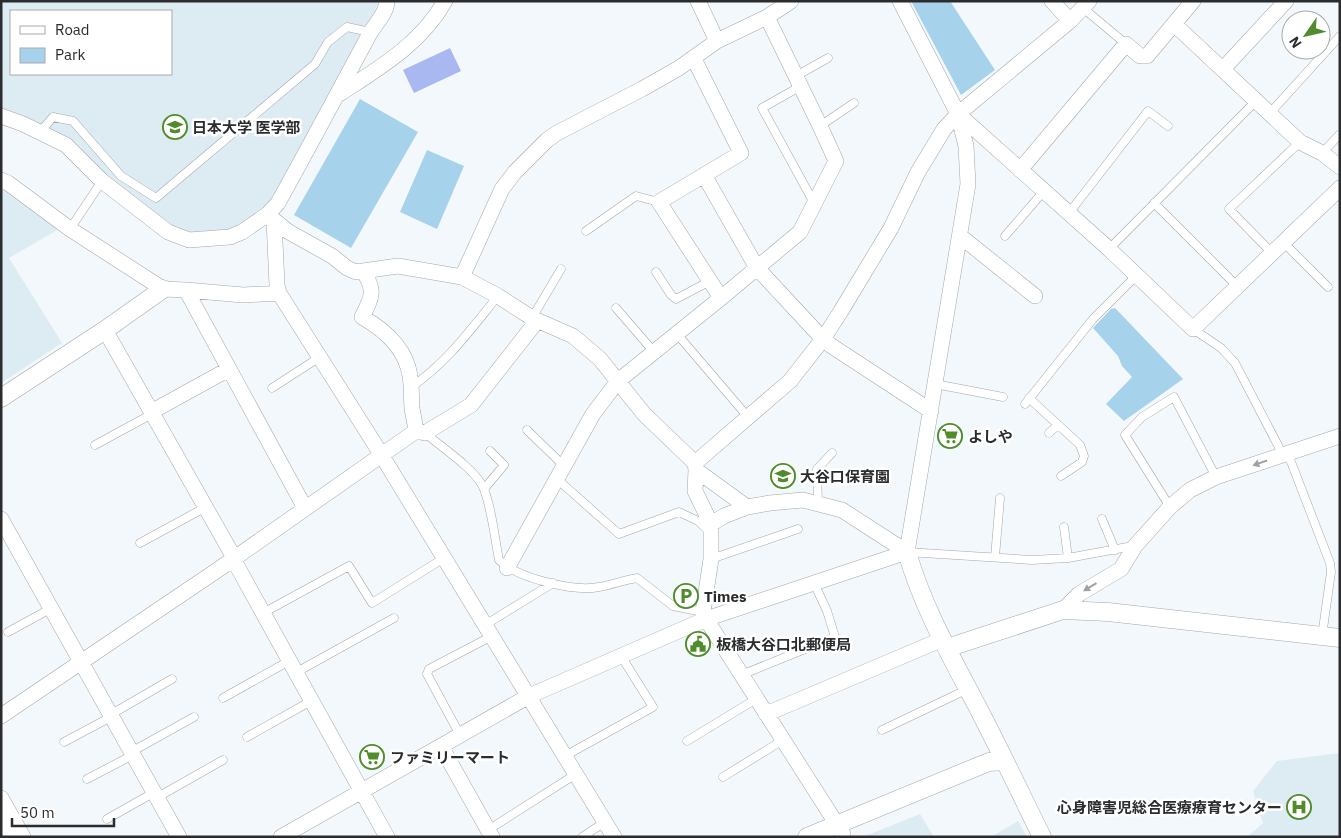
<svg xmlns="http://www.w3.org/2000/svg" width="1341" height="838" font-family="'IBM Plex Sans','Noto Sans JP',sans-serif">
<rect width="100%" height="100%" fill="#f2f8fc"/>
<path fill="#ddebf3" fill-rule="evenodd" d="M1,1H379V2L345,71L270,202L240,226L227,231L191,233L162,223L109,178L74,141L1,112ZM11,11H171V74H11Z
M1,184L59,229L9,258L62,343L1,383Z
M1340,753V837H1247L1263,823L1253,791L1277,761Z
M920,814L934,837H863Z
M1018,821L1027,837H991Z"/>
<path fill="#a7d2ec" d="M911,1H950L995,70L961,95Z
M360,99L418,132L351,248L294,215Z
M427,150L464,166L437,229L400,212Z
M1115,308L1183,379L1124,421L1106,404L1132,377L1122,366L1118,356L1093,328L1111,309Z"/>
<path fill="#aab8f2" d="M450,48L461,71L414,93L403,70Z"/>
<g fill="none" stroke-linecap="round" stroke-linejoin="round">
<defs>
<path id="service" d="M1083,8L1126,44
M796,76L828,58
M801,86L762,108L814,203
M1270,113L1340,36
M820,126L854,103
M40,132L53,117L73,121L121,176L156,198L315,64L328,42L347,27L370,32
M1322,153L1340,134
M1154,203L1237,286
M1069,213L1148,111L1168,126
M70,229L102,181
M586,231L636,196L659,202
M1005,236L1044,191
M1283,242L1328,287
M1109,249L1256,101
M1272,253L1229,209L1300,142
M656,272L671,295L676,299L710,281
M616,308L654,352
M532,318L561,269
M1193,329L1221,348L1235,363L1283,455
M677,334L748,417
M935,384L1003,397
M411,387C447,363 471,329 498,296
M272,388L320,357
M1029,398L1080,445L1084,456L1082,462L1061,476
M1025,404L1093,319L1136,276
M527,430L564,466
M425,433C440,446 473,468 482,485C491,502 495,540 499,560C517,578 574,592 599,587C612,585 624,580 637,578L673,606L703,612
M1049,433L1058,425
M95,445L152,414
M1288,454L1330,563L1331,572L1322,636
M557,479L619,534L679,512L698,521L710,532
M484,489L504,465L490,451
M818,504L817,469L832,453
M1170,507L1125,435L1142,417L1174,397L1216,477
M1102,519L1115,550
M1064,527L1068,558
M140,543L206,507
M907,552L1032,560L1068,558L1133,546
M995,557L1000,498
M711,559L798,529
M263,613L349,566L372,603L444,558
M485,625L553,583
M8,632L50,609
M295,673L394,618
M741,675L835,637L827,611L814,583
M223,698L289,661
M110,715L172,679
M882,730L968,689
M460,735L427,674L429,669L492,636
M247,737L311,701
M687,741L756,699
M64,742L111,717
M131,752L194,717
M565,756L653,707L621,656
M723,777L783,740
M87,779L133,755
M156,798L223,760
M107,819L153,793
M488,830L576,774
M582,837L605,822"/>
<path id="minor" d="M387,1C387,13 375,24 369,35C339,91 309,147 278,203L268,214L274,220L277,285L279,293L376,446L614,837
M698,1L717,41
M900,1L958,114L966,146L968,184L907,552
M1052,1L1070,21
M1174,24L1300,142L1322,153L1340,167
M694,59L741,153L659,202L721,298
M1223,69L1286,1
M341,93C379,68 422,43 445,1
M958,114L1109,249L1193,329L1340,188
M1,116L23,124L66,145L102,181L168,232L189,240L230,237L242,232L268,214
M1020,170L1126,44L1140,56H1147L1193,1
M704,175L757,268L823,339L830,345L931,411
M1,180L8,183L70,229L163,289L186,290L243,295L279,293
M274,220L289,232L332,256L347,268L356,272L398,266L462,277L498,296L532,318L573,336L600,359L644,414L695,463L696,470L747,507L770,503L803,500L842,510L907,552
M960,236L1035,296
M363,271C376,291 372,297 362,317C385,330 406,349 410,376C412,387 411,397 412,408C413,415 415,423 416,431
M462,277L502,189L515,172L547,140L557,133L642,89L679,68L717,41L767,17L791,1
M186,290L305,508
M105,330L232,554L237,566L387,837
M151,412L229,369
M695,463L790,381L823,339L841,311L891,228L918,172L944,129L958,114L1070,21L1089,1
M696,470L695,491L711,524V559L703,612L706,619L843,834
M1,519L179,837
M711,524L724,516L747,507
M507,568L593,414L618,381L721,298L800,232L836,161L820,126L767,17
M1063,610L1079,594L1121,569L1135,546L1170,507L1190,490L1216,477L1340,436
M766,714L943,639
M1,716L219,569L416,431L425,433L471,405L537,321
M441,746L492,837
M1,798L23,837
M1,823L14,837
M281,837L529,696L706,619L907,552"/>
<path id="tertiary" d="M1,398L105,330L163,289
M907,552C922,605 950,655 976,704C999,748 1020,792 1042,837
M947,648L1063,610L1108,612L1340,638
M807,837L979,766L989,762L1005,761"/>
</defs>
<use href="#service" stroke="#a2a7ab" stroke-width="9"/>
<use href="#minor" stroke="#a2a7ab" stroke-width="16"/>
<use href="#tertiary" stroke="#a2a7ab" stroke-width="19"/>
<use href="#service" stroke="#fff" stroke-width="8"/>
<use href="#minor" stroke="#fff" stroke-width="15"/>
<use href="#tertiary" stroke="#fff" stroke-width="18"/>
</g>
<defs><path id="oneway-solid" d="M-6-.8H1V-3.2L6.5 0L1 3.2V.8H-6Z" transform="scale(1.25)"/></defs>
<g fill="#9fa0a1">
<use href="#oneway-solid" transform="translate(1260 463) rotate(161)"/>
<use href="#oneway-solid" transform="translate(1090 587) rotate(149)"/>
</g>
<defs>
<symbol id="university-ring" viewBox="-11 -11 22 22"><circle r="9.5" fill="#fff" stroke="#508c2b" stroke-width="1.5"/><path d="M0-5L7-2L0 1L-7-2ZM-4 1L0 2.5L4 1V4Q0 6-4 4Z" fill="#508c2b"/></symbol>
<symbol id="supermarket-ring" viewBox="-11 -11 22 22"><circle r="9.5" fill="#fff" stroke="#508c2b" stroke-width="1.5"/><path d="M-6-5.5h2.5l.6 2H6L4.5 2H-2.5L-4.4-4H-6ZM-1.5 3.2a1.3 1.3 0 1 0 .1 0ZM3 3.2a1.3 1.3 0 1 0 .1 0Z" fill="#508c2b"/></symbol>
<symbol id="school-ring" viewBox="-11 -11 22 22"><circle r="9.5" fill="#fff" stroke="#508c2b" stroke-width="1.5"/><path d="M0-5L7-2L0 1L-7-2ZM-4 1L0 2.5L4 1V4Q0 6-4 4Z" fill="#508c2b"/></symbol>
<symbol id="parking-ring" viewBox="-11 -11 22 22"><circle r="9.5" fill="#fff" stroke="#508c2b" stroke-width="1.5"/><path d="M-3.5-5.5H1a3.5 3.5 0 0 1 0 7H-1V5.5H-3.5ZM-1-3.4V-.6H.8a1.4 1.4 0 0 0 0-2.8Z" fill="#508c2b"/></symbol>
<symbol id="civic-ring" viewBox="-11 -11 22 22"><circle r="9.5" fill="#fff" stroke="#508c2b" stroke-width="1.5"/><path d="M-.6-6.5H3V-4.5H.6V-3L4-1V1h2V6H-6V1h2V-1L-.6-3ZM-1.2 2.5V6h2.4V2.5Z" fill="#508c2b"/></symbol>
<symbol id="hospital-ring" viewBox="-11 -11 22 22"><circle r="9.5" fill="#fff" stroke="#508c2b" stroke-width="1.5"/><path d="M-5-5h3v3.5h4V-5h3V5h-3V1.5h-4V5h-3Z" fill="#508c2b"/></symbol>
</defs>
<g fill-rule="evenodd">
<use href="#university-ring" x="161" y="113" width="28" height="28"/>
<use href="#supermarket-ring" x="936" y="422" width="28" height="28"/>
<use href="#school-ring" x="769" y="462" width="28" height="28"/>
<use href="#parking-ring" x="672" y="582" width="28" height="28"/>
<use href="#civic-ring" x="684" y="630" width="28" height="28"/>
<use href="#supermarket-ring" x="358" y="743" width="28" height="28"/>
<use href="#hospital-ring" x="1285" y="793" width="28" height="28"/>
</g>
<g text-anchor="middle" dominant-baseline="central" stroke-width="5" stroke-linejoin="round" paint-order="stroke">
<g font-size="15" font-weight="bold" fill="#2a2c2e" stroke="#fff" text-anchor="start">
<text x="192" y="127">日本大学 医学部</text>
<text x="968" y="436">よしや</text>
<text x="800" y="476">大谷口保育園</text>
<text x="704" y="596">Times</text>
<text x="716" y="644">板橋大谷口北郵便局</text>
<text x="390" y="757">ファミリーマート</text>
<text x="1282" y="807" text-anchor="end">心身障害児総合医療療育センター</text>
</g>
</g>
<rect width="1341" height="838" fill="none" stroke="#2a2c2e" stroke-width="5"/>
<rect x="10" y="10" width="162" height="65" fill="#ffffff" stroke="#aaabab"/>
<rect x="20" y="26" width="25" height="8" fill="#ffffff" stroke="#aaabab"/>
<text x="55" y="35" font-size="15" fill="#2a2c2e">Road</text>
<rect x="20" y="48" width="25" height="15" fill="#a7d2ec" stroke="#aaabab"/>
<text x="55" y="60" font-size="15" fill="#2a2c2e">Park</text>
<g transform="translate(1306 35) rotate(236)"><circle r="24" fill="#ffffff" stroke="#aaabab"/>
<path d="M0-4L9 19L0 12L-9 19Z" fill="#508c2b"/>
<text y="-8" font-size="14" font-weight="bold" text-anchor="middle" fill="#2a2c2e">N</text>
</g>
<path d="M12 818v8h102v-8" fill="none" stroke="#2a2c2e" stroke-width="2.5"/>
<text x="20" y="818" font-size="15" fill="#2a2c2e" stroke="#ffffff" stroke-width="4" paint-order="stroke">50 m</text>
</svg>
